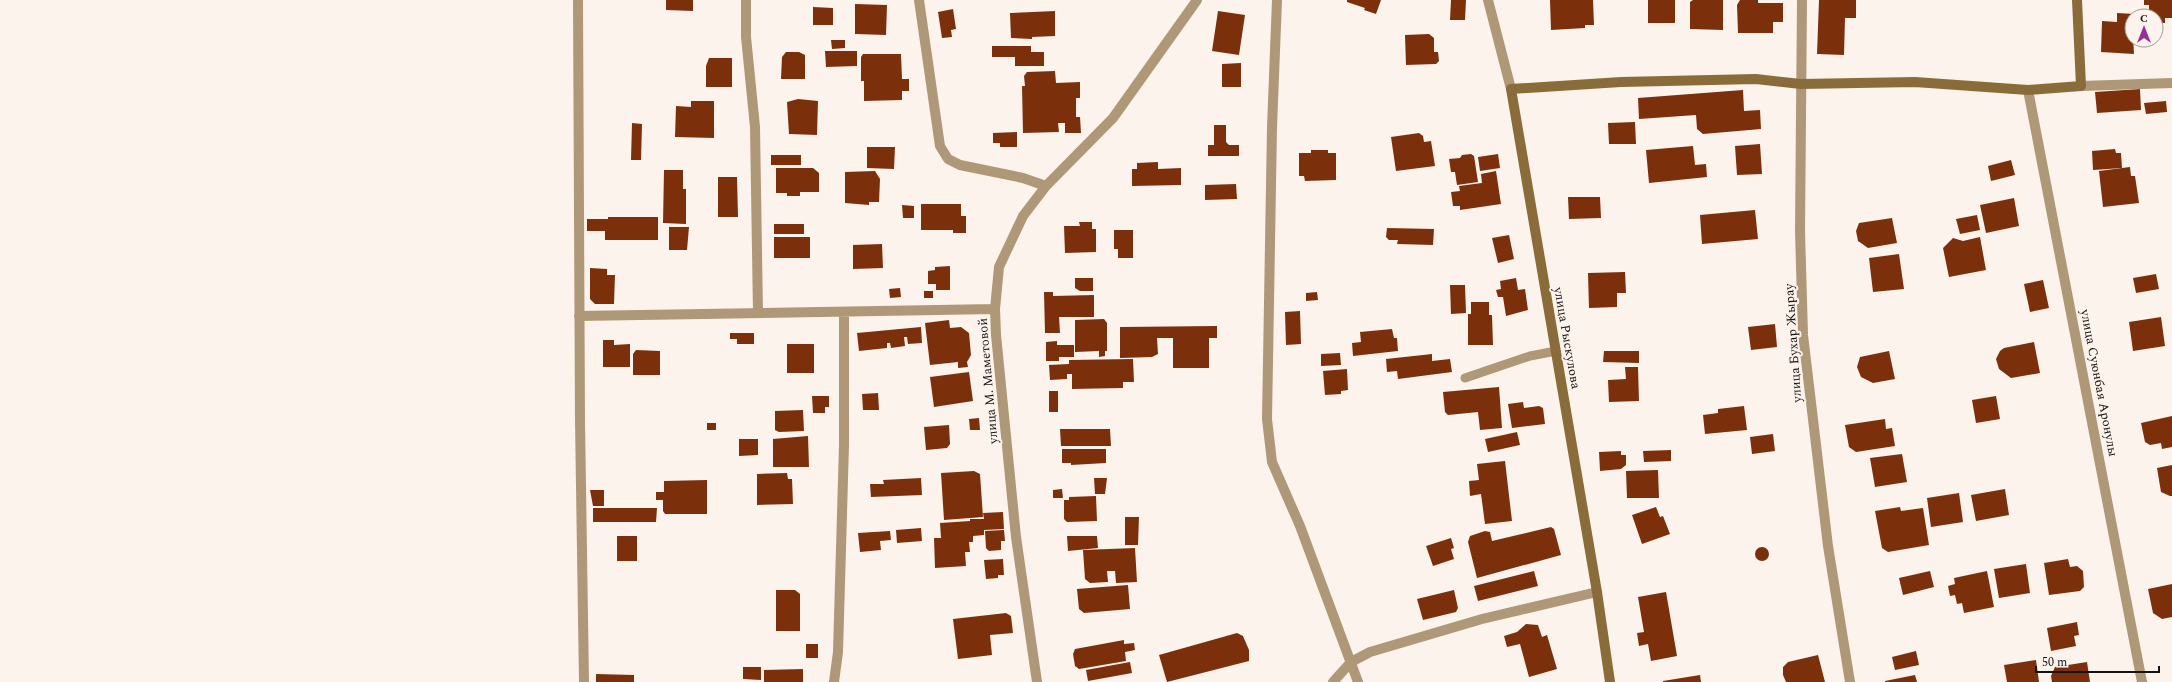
<svg xmlns="http://www.w3.org/2000/svg" width="2172" height="682" font-family="Spectral,serif">
<rect width="100%" height="100%" fill="#fcf3ec"/>
<path fill="#7b2f0b" d="M666,0H693V11L666,10Z
M1347,0H1381L1376,14L1364,10L1365,8L1347,2Z
M1451,0H1466L1465,20H1450Z
M1550,0H1593L1594,25H1585V28L1551,30Z
M1648,0H1675V23H1648Z
M1693,0H1723V30L1690,29V2Z
M1740,0H1758V3H1783V22H1773V33H1738L1737,5Z
M1819,0H1856V18H1845L1844,55L1817,54Z
M2144,0H2172V18H2165V23H2156V16H2149V5H2144Z
M855,4L887,5L886,35L855,34Z
M813,7L833,8V25H813Z
M953,9L956,29L951,30L952,37L942,38L938,12Z
M1055,11V36L1032,37V39L1011,38L1010,13Z
M1218,11L1245,15L1239,55L1212,51Z
M2117,13L2135,14V16H2132L2134,54L2101,52L2102,21L2117,22Z
M1429,34L1434,38V52H1438L1439,61L1436,64L1406,65L1405,35Z
M831,40H845V48L832,49Z
M992,46H1031V52H1044V66H1015V57H992Z
M825,51H857V66L826,67Z
M786,52H799L805,55V79H781L782,57Z
M863,54H901L902,79H909V91H902V100L864,101V81H861V57Z
M709,58H732V87H706V66Z
M1241,63V87H1222V64Z
M1055,71L1056,83L1080,82V98H1076V117H1080L1081,133H1065V123H1058L1059,132L1023,133L1022,86H1025L1024,76L1027,72Z
M2140,89L2141,110L2097,113L2095,92Z
M1743,90L1744,111L1760,110L1761,129L1703,134L1697,129L1696,115L1639,119L1638,98Z
M798,99L818,101L817,135L789,134L787,102Z
M691,101H714V138L675,137L676,106L691,107Z
M2166,101L2167,112L2146,114L2144,103Z
M1635,122L1636,144H1609L1608,123Z
M632,123L642,124L641,160H631Z
M1214,125H1226V142L1229,145H1239V156H1208V145H1214Z
M1017,132V147H1000V143H993V133Z
M1419,133L1423,136L1424,142L1431,141L1435,166L1396,171L1391,137Z
M1760,144L1762,174L1737,175L1735,146Z
M1693,146L1695,165L1706,164L1707,177L1649,183L1646,150Z
M867,147H895L894,169L867,168Z
M2115,149L2116,153H2121L2122,168L2093,170L2092,151Z
M1311,150H1328V153H1336V180L1305,181L1304,176H1299V153H1311Z
M1471,154L1474,156L1478,182L1457,185L1455,172H1451L1449,159L1460,158L1462,155Z
M1498,154L1500,168L1480,171L1478,157Z
M771,155H801V165H771Z
M2011,160L2015,175L1991,181L1988,166Z
M1158,162V169L1181,168V185L1132,186V169H1137V163Z
M2130,167L2131,176H2135L2139,203L2103,207L2099,171Z
M776,168H813L819,173V192H800V196H787V193H776Z
M664,170H683V189H686V224L663,223Z
M875,171L880,179L879,202H869V205L845,203V172Z
M1496,171L1501,204L1460,210V206H1453L1451,192L1460,191L1459,186L1482,183L1481,174Z
M718,177H737L738,217H718Z
M1236,184L1237,199L1205,200V185Z
M1568,197H1600L1601,218L1569,219Z
M2014,198L2019,226L1986,233L1980,205Z
M921,204H961V216H966V233H953V230H921Z
M902,205L914,206V218H903Z
M1755,210L1758,239L1702,244L1700,215Z
M1977,215L1980,230L1960,234L1956,219Z
M608,217H658V240H605V231H587V219H608Z
M1892,218L1897,243L1868,248L1858,241L1856,231L1859,223Z
M1079,222H1092V229H1096V252L1065,253L1064,226H1080Z
M774,224H804V234H774Z
M669,227H689L687,250H669Z
M1387,228L1434,229L1433,245L1397,244L1398,240H1389L1386,237Z
M1114,230H1133V258H1118V249H1114Z
M1509,235L1514,259L1498,263L1492,238Z
M774,237H810V258H774Z
M1980,237L1986,270L1949,277L1943,248L1953,238L1963,241Z
M882,244L883,268L853,269V245Z
M1899,254L1904,289L1873,292L1869,258Z
M950,266V290H936V284H928V271L935,270V267Z
M590,268L607,269V275H615L614,304H595L590,299Z
M1625,272L1626,293H1617V307L1589,308L1588,273Z
M2156,274L2159,289L2136,293L2133,278Z
M1075,278H1093V291H1080L1075,288Z
M1516,278L1518,290L1525,289L1528,310L1506,316L1503,297H1498L1496,290L1501,289L1500,281Z
M2043,280L2049,308L2030,312L2024,284Z
M1450,285H1465L1466,313L1451,314Z
M900,288L901,297L890,298L889,289Z
M924,291H933V298H924Z
M1044,292H1053V296L1094,295V317H1059L1060,333H1045Z
M1317,292L1318,300L1306,301V293Z
M1471,302H1489V315H1492L1493,345H1468V314H1471Z
M1300,311L1301,344L1286,345L1285,312Z
M2161,317L2165,346L2133,351L2129,322Z
M1104,319L1107,323V351H1105V356L1099,357V351L1075,352V320Z
M949,320L950,328L961,327L969,333L971,355L967,362L968,367L958,368V362L930,365L925,323Z
M1775,324L1777,347L1751,350L1748,327Z
M1217,326V338H1209V368H1173V338H1157L1158,354L1152,357L1120,358V327Z
M921,327L922,343L908,344L907,337H904L905,346L891,348L890,343H887V348L859,351L857,333Z
M1392,329L1394,338H1397L1398,351L1353,356L1352,343L1361,342L1360,332Z
M730,333H754V344H737V339H730Z
M603,340H614V345L630,344V367H603Z
M1057,341V345H1074V357H1059V361H1046V342Z
M2034,342L2040,373L2011,378L1999,369L1996,359L2000,351L2004,348Z
M787,344H814V373H787Z
M636,350L660,351V375H633V354Z
M1604,351H1639V363L1603,362Z
M1889,351L1895,379L1873,383L1861,377L1857,367L1860,357Z
M1340,353L1341,365L1321,366V354Z
M1432,354V361L1450,359L1452,372L1398,379L1397,371L1387,372L1386,359Z
M1133,359L1134,382H1123V388L1072,389V374H1067V379L1050,380L1049,365L1069,364V360Z
M1625,367H1638L1639,401L1609,402L1608,380L1626,379Z
M1347,369L1348,390L1341,391V394L1325,395L1323,371Z
M969,372L973,401L934,407L930,377Z
M1499,387L1502,428L1480,430L1478,412L1448,415L1445,412L1443,392Z
M1049,391H1058V412H1049Z
M878,393L879,410H863L862,394Z
M812,396H829V407H825V413H813Z
M1996,396L2000,419L1976,423L1972,400Z
M1523,402L1524,408L1539,406L1543,408L1545,424L1512,428L1508,404Z
M1744,406L1747,430L1705,434L1703,415L1718,413V409Z
M803,410L804,431L779,432L775,430V411Z
M2172,416V447L2162,449L2161,443L2150,445L2145,442L2141,423Z
M979,418L980,430H970L969,419Z
M1885,419L1886,429L1892,428L1895,446L1856,452L1849,447L1845,425Z
M707,423H716V430H707Z
M949,425L950,444L947,448L926,450L924,427Z
M1060,429H1110L1111,446H1061Z
M1517,432L1520,445L1488,452L1485,439Z
M1773,434L1775,451L1752,454L1750,437Z
M808,436L809,467H773V439Z
M739,439H758V455L739,456Z
M1062,449H1106V463L1071,465V463H1062Z
M1671,450V461L1644,462L1643,451Z
M1621,451V455H1626V465L1621,469L1600,471L1599,452Z
M1902,454L1907,482L1875,487L1870,458Z
M1505,461L1512,521L1485,524L1481,494L1470,496L1469,481L1479,480L1477,464Z
M2172,465V496H2170L2161,492L2157,468Z
M1658,470L1659,498H1627L1626,471Z
M974,471L980,474L983,517L944,520L941,473Z
M787,473L788,479H792L793,504L757,505V474Z
M921,478L922,495L871,497L870,484H884L883,480Z
M1094,478H1107L1105,494H1095Z
M707,480V514H665L663,511V500H656V492H664V481Z
M1062,489L1063,498H1053V490Z
M2005,489L2009,515L1976,521L1971,495Z
M590,490H604V506H593Z
M1959,493L1963,522L1931,527L1927,498Z
M1096,496L1097,521L1067,522L1064,519V500H1069V497Z
M1656,507L1660,517L1663,516L1670,534L1642,544L1632,515Z
M1900,507L1901,511L1923,508L1929,545L1888,552L1882,548L1875,511Z
M593,508H657L656,522H593Z
M1003,512L1004,529L984,530V535L973,536V542H969L970,552H965L966,566L935,568L934,538H941L940,523L970,521V519H984L983,513Z
M1125,517H1139L1138,545H1125Z
M1551,527L1554,529L1561,555L1477,578L1468,542L1470,536L1485,531L1490,532L1492,541Z
M921,528L922,541L897,543L896,530Z
M1004,530L1005,541H1001V550L989,551L986,548L985,531Z
M890,531L891,540L880,541L881,550L860,552L858,533Z
M617,536H637V561H617Z
M1067,536H1097L1098,548L1068,551Z
M1451,538L1454,548L1451,549L1454,559L1433,566L1426,546Z
M1755 554a7 7 0 1 1 14 0a7 7 0 1 1-14 0Z
M1135,548L1137,582L1116,583L1115,571H1107L1108,582L1090,583L1085,579L1083,550Z
M1003,559L1004,575H998V578L986,579L984,560Z
M2068,559L2070,567L2077,566L2083,571L2084,587L2080,591L2049,595L2044,563Z
M2026,564L2030,593L1999,598L1994,569Z
M1534,571L1538,586L1478,601L1474,586Z
M1930,571L1934,587L1903,595L1899,578Z
M1987,571L1994,607L1964,613L1962,603L1957,604L1955,595L1950,596L1948,586L1955,584L1954,578Z
M2172,584V617L2162,619L2153,613L2148,589Z
M1128,585L1130,609L1084,613L1079,609L1077,589Z
M776,590H795L800,594V631H776Z
M1454,590L1458,608L1456,612L1423,620L1417,599Z
M1666,592L1677,656L1651,661L1648,644L1639,646L1637,633L1644,632L1638,597Z
M1006,613L1011,616L1013,633L990,635L992,655L958,659L953,619Z
M2077,622L2079,635L2074,636L2076,646L2051,651L2047,628Z
M1526,624L1538,625L1542,637L1547,635L1557,669L1529,677L1520,644L1507,647L1504,636L1517,632Z
M1237,633L1243,636L1249,650V661L1167,682L1159,655Z
M1124,640V644L1134,643L1135,650L1125,652L1126,661L1079,669L1075,666L1073,654L1075,649Z
M806,644H818V658H806Z
M1916,651L1919,665L1895,670L1892,657Z
M1818,655L1825,682H1786L1783,675V667L1788,662Z
M2036,660L2039,682H2007L2004,665Z
M1130,662L1132,673L1088,681L1086,670Z
M2087,662L2090,682H2052L2051,676L2055,667Z
M743,667H761V680L743,679Z
M803,669V682H764V670Z
M596,674L634,675V682H596Z
M1700,675L1701,682H1663V681Z
M1915,675L1917,682H1885V681Z"/>
<g fill="none" stroke-linecap="round" stroke-linejoin="round">
<path stroke="#ae9878" stroke-width="9" d="M1465,378L1530,356L1556,351"/>
<path stroke="#ae9878" stroke-width="10" d="M578,0L580,421L584,682
M746,0V37L755,127L758,313
M919,0L940,146L948,159L960,165L1023,178L1046,186
M1277,0L1272,127L1267,419L1272,462L1300,526L1358,682
M1488,0L1511,89
M1802,0L1800,231L1803,335L1828,546L1850,682
M2081,86L2172,83
M2028,90L2142,682
M579,316L995,309
M834,682L838,652L844,445V312
M1037,682L1016,537L996,335L995,309L999,267L1023,216L1046,186L1113,118L1197,0
M1333,682L1351,662L1370,652L1482,619L1597,592"/>
<path stroke="#8a6c3a" stroke-width="10" d="M1610,682L1597,592L1511,89L1621,82L1756,79L1801,84L1915,82L2028,90L2081,86L2077,0"/>
</g>
<g text-anchor="middle" dominant-baseline="central" stroke-width="4" stroke-linejoin="round" paint-order="stroke">
<g font-size="13" fill="#161311" stroke="#fcf3ec">
<text transform="translate(1567 338) rotate(80)">улица Рыскулова</text>
<text transform="translate(1793 343) rotate(-94)">улица Бухар Жырау</text>
<text transform="translate(988 381) rotate(-95)">улица М. Маметовой</text>
<text transform="translate(2099 383) rotate(79)">улица Суюнбая Аронулы</text>
</g>
</g>
<g transform="translate(2144 28)"><circle r="19" fill="#fcf3ec" stroke="#a09994"/>
<path d="M0-3L7 15L0 10L-7 15Z" fill="#973094"/>
<text y="-6" font-size="11" font-weight="bold" text-anchor="middle" fill="#161311">С</text>
</g>
<path d="M2036 666v6h123v-6" fill="none" stroke="#161311" stroke-width="2"/>
<text x="2042" y="666" font-size="12" fill="#161311" stroke="#fcf3ec" stroke-width="3" paint-order="stroke">50 m</text>
</svg>
